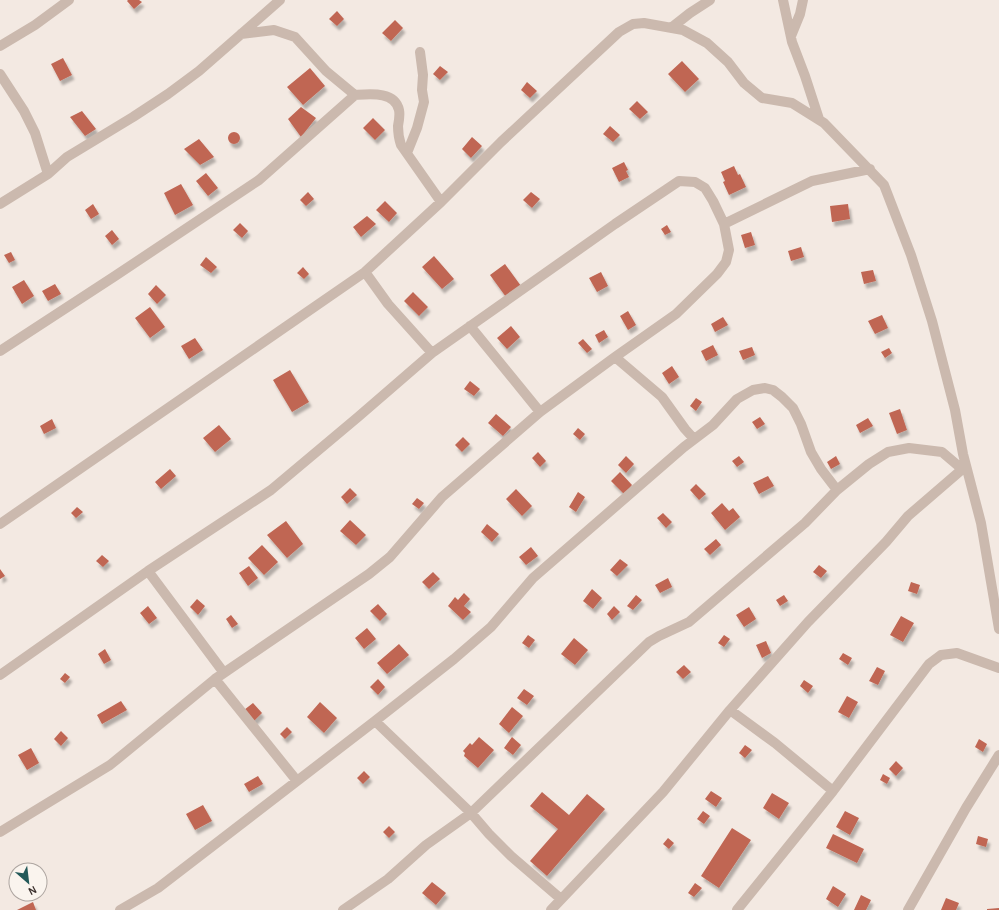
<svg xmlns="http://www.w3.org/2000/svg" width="999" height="910" font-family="Karla,sans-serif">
<defs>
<filter id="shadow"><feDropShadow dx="2.5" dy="4.5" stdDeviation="1" flood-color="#0004"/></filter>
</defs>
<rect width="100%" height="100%" fill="#f3e9e2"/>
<path fill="#c06653" filter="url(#shadow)" d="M128,0H139L142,2L134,9L127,1Z
M337,11L344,19L337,26L329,19Z
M395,20L403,28L391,41L382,33Z
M63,58L72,75L60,81L51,64Z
M682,61L699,79L685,92L668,74Z
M440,66L448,72L440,80L433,74Z
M310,68L325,86L303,105L287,87Z
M527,82L537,91L530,98L521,90Z
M637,101L648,112L640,119L629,109Z
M301,107L316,118L301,137L288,119Z
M82,111L96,129L85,136L70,117Z
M373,118L385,130L375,140L363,128Z
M610,126L620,135L613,142L603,134Z
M228 138a6 6 0 1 1 12 0a6 6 0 1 1-12 0Z
M472,137L482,146L471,158L462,149Z
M199,139L214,157L200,165L184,149Z
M624,162L628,170L626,171L629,177L619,182L612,168Z
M734,166L738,175L740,174L746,187L729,195L723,182L725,181L721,172Z
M206,173L218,188L208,196L196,181Z
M181,184L193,205L175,215L164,193Z
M308,192L314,199L306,206L300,200Z
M531,192L540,199L532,208L523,200Z
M385,201L397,213L389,222L376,210Z
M93,204L99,214L91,219L85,210Z
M848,204L850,219L832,222L830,206Z
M367,216L376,224L361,237L353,227Z
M240,223L248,231L242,238L233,230Z
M667,225L671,232L665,235L661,229Z
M112,230L119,239L112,245L105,236Z
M751,232L755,245L745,248L741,235Z
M801,247L804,257L791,261L788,251Z
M11,252L15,260L9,263L4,255Z
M434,256L454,279L442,289L422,267Z
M206,257L217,267L211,273L200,265Z
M505,264L521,286L506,297L490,275Z
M303,267L309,274L304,279L297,273Z
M873,270L876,281L864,284L861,272Z
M601,272L608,286L597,292L589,278Z
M24,280L34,296L22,304L12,287Z
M55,284L61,294L48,301L42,291Z
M156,285L166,295L157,304L148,294Z
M413,292L428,307L419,316L404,301Z
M150,307L165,327L150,338L135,318Z
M628,311L636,325L628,330L620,316Z
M882,315L888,328L875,334L868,321Z
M723,317L728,325L715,332L711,324Z
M511,326L520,337L507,349L497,338Z
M604,330L608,337L599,343L595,335Z
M195,338L203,350L189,359L181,346Z
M583,339L592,349L587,353L578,343Z
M713,345L718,355L706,361L701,351Z
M752,347L755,355L743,360L739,351Z
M889,348L892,353L885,358L881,352Z
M672,366L679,377L669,384L662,373Z
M290,370L309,402L292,412L273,380Z
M470,381L480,389L474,396L464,389Z
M696,398L702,402L696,411L690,406Z
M900,409L907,430L897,434L889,413Z
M496,414L511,427L503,436L488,423Z
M760,417L765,424L757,429L752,422Z
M868,418L873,426L860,433L856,425Z
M52,419L56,428L44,434L40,426Z
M219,425L231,439L215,452L203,438Z
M578,428L585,434L580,440L573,434Z
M463,437L470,444L462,452L455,445Z
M538,452L546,461L540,467L532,458Z
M626,456L634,464L626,473L618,465Z
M739,456L744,462L737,467L732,461Z
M836,456L840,464L831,469L827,462Z
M170,469L176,476L161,489L155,482Z
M620,472L632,485L624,494L611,481Z
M768,476L774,486L759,494L753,483Z
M696,484L706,494L699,500L690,490Z
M350,488L357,495L347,504L341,497Z
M516,489L532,506L522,516L506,499Z
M578,492L585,497L576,512L569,507Z
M417,498L424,503L419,509L412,504Z
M722,503L729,511L733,508L740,517L725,530L711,513Z
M77,507L83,512L76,518L71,513Z
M663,513L672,522L666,528L657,518Z
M350,520L366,535L356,545L340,531Z
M286,521L303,544L287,558L267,535Z
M487,524L499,534L492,542L481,532Z
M716,539L721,545L710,555L704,549Z
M262,545L278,562L264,575L248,558Z
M531,547L538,556L526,565L519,557Z
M102,555L109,561L103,567L96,561Z
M620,559L628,565L617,576L610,570Z
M819,565L827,571L821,578L813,572Z
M249,566L258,578L248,586L239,573Z
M0,569L5,576L0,579Z
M433,572L440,579L429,589L422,582Z
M668,578L672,587L660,593L655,585Z
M911,582L920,585L917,594L908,591Z
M592,589L602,598L593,609L583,601Z
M464,593L470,599L464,606L471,612L463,620L448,606L455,597L458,600Z
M636,595L642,600L633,610L627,606Z
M784,595L788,601L780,606L776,600Z
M197,599L205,606L198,615L190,607Z
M378,604L387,614L380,621L370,611Z
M148,606L157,618L149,624L140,613Z
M614,606L620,612L612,620L607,614Z
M749,607L756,619L744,627L736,615Z
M231,615L238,624L232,628L226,619Z
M901,616L914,623L903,642L890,635Z
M367,628L376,639L364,649L355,638Z
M528,635L535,640L529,648L522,643Z
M724,635L730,639L724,647L718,643Z
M574,638L588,650L575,665L561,654Z
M766,641L771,653L762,658L756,645Z
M399,644L409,655L387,674L377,663Z
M105,649L111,660L104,664L98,654Z
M843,653L852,658L848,665L839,659Z
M684,665L691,672L683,679L676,672Z
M877,667L885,671L878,685L869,681Z
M65,673L70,677L65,683L60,679Z
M378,679L385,687L378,695L370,687Z
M804,680L813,686L808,693L800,686Z
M524,689L534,696L527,705L517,698Z
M847,696L858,702L849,718L838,712Z
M121,701L127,710L102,724L97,715Z
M320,702L337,718L324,733L307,717Z
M253,703L262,713L254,721L244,710Z
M512,707L523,716L509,733L499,724Z
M287,727L292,732L285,739L280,734Z
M61,731L68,738L61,746L54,739Z
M479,737L494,750L478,768L464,756L465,753L463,751L470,743L472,745Z
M512,737L521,745L513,755L504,748Z
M979,739L987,744L983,752L975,747Z
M745,745L752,750L745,758L739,753Z
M31,748L39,763L27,770L18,755Z
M896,761L903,768L896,776L889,769Z
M364,771L370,777L363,784L357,778Z
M883,774L890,778L887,784L880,780Z
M258,776L263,784L249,792L244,784Z
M711,791L722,798L716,807L705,799Z
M542,792L569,815L587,794L605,809L547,876L530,861L558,829L530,806Z
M772,793L789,803L779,819L763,808Z
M203,805L212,821L195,830L186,814Z
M703,811L710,816L704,824L697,819Z
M845,811L859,818L850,835L836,827Z
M389,826L395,832L389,838L383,832Z
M732,828L751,840L719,888L701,876Z
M833,834L864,849L857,863L826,848Z
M978,836L988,839L986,847L976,844Z
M668,838L674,843L669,849L663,844Z
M432,882L446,893L436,905L422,893Z
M695,883L702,888L694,897L688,893Z
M833,886L846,894L838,907L826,899Z
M861,895L871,900L866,910H854Z
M946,898L959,903L956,910H941Z
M33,902L36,910H17Z
M999,908V910H987V909Z"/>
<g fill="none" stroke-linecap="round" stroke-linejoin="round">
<path stroke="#cbb9ae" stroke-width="10" d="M783,0L792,42L805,76L819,119L821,121
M671,28L690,13L710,0
M241,34L274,30L295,37L326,71L355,95C370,94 395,91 399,110C400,115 399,121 398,126C398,133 399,139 401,145L441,202
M791,36L800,14L803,0
M0,46L35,25L69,0
M0,74L24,111L35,133L48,174
M407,153L417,128L424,102L422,90L423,75L420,52
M0,204L48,174L67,157L133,117L168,94L199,71L280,0
M365,272L388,304L432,353
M470,326L540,412
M0,351L115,276L259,180L355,95
M615,357L662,397L685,429L694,439
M0,524L365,272L441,202L501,142L619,32L633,24L644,23L683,30L707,43L728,62L744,83L762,98L792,103L824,123L884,185L911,255L932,321L955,410L963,454L981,523L999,629
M148,571L224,673
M0,675L148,571L271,490L358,417L432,353L615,224L679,181L695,182L705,188L713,201L724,224
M215,679L297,781
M730,710L775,743L833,791
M375,721L471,813L489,834L511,856L561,899
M0,832L110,765L215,679L369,574L390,557L442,497L540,412L615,357L676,314L717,274L726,262L729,250L724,224L812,181L870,169
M120,910L158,888L375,721L454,659L491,627L533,578L684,447L713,425L737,399L753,390L765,388L773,390L782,397L793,408L801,424L811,452L821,469L837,490
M343,910L388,879L426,845L471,813L649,642L659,636L689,622L805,523L837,490L869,464L888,452L909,448L942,452L962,469
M551,910L663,792L730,710L808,622L886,542L908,516L966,466
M737,910L833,791L929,664L941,655L957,653L999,668
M908,910L966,808L999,755"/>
</g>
<g transform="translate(28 882) rotate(152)"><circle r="19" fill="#faf4ee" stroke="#ada5a0"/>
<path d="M0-3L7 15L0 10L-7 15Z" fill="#235959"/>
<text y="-6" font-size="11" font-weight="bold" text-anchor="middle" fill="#3a2f2c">N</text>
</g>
</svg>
